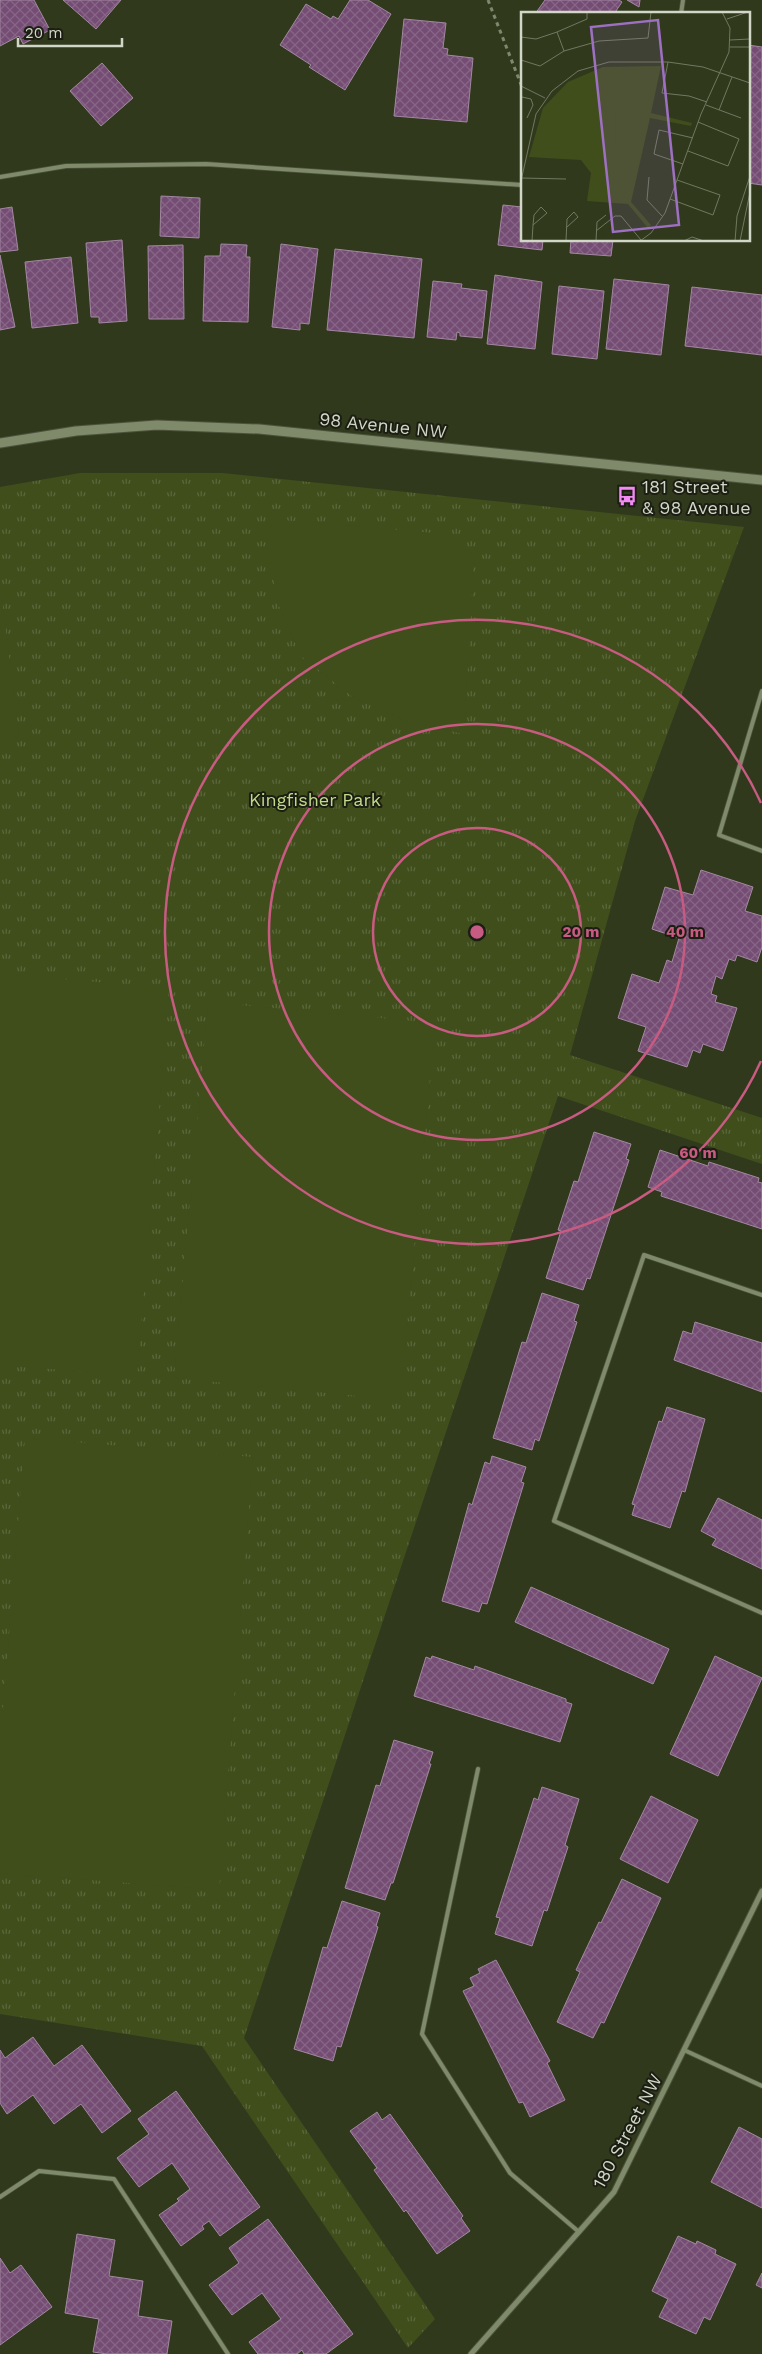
<svg xmlns="http://www.w3.org/2000/svg" width="762" height="2354" font-family="'Work Sans',sans-serif">
<defs>
<pattern id="grass-tufts" width="24" height="20" patternUnits="userSpaceOnUse" patternTransform="scale(1.25)"><rect width="24" height="20" fill="#404e1c"/><path d="M3 7l-1-3M5 7V3M7 7l1-3M15 17l-1-3M17 17v-4M19 17l1-3" fill="none" stroke="#5b673c"/></pattern>
<pattern id="building-cross-hatch" width="8" height="8" patternUnits="userSpaceOnUse" patternTransform="scale(1.25)"><rect width="8" height="8" fill="#744c74"/><path d="M0 0l8 8M0 8l8-8" fill="none" stroke="#876586"/></pattern>
</defs>
<rect width="100%" height="100%" fill="#31391d"/>
<path fill="url(#grass-tufts)" d="M80,473H222L744,527L635,821L570,1055L762,1118V1164L558,1096L244,2038L435,2319L408,2348L202,2046L0,2014V487Z"/>
<path fill="#404e1c" d="M269,519L446,534L474,557L464,734L406,721L354,698L301,656L275,597Z
M0,591H1L19,737L0,738Z
M0,974L169,988L137,1376L0,1365Z
M208,1002L435,1023L400,1400L174,1378Z
M25,1438L253,1457L219,1890L0,1873V1746Z"/>
<path fill="url(#building-cross-hatch)" stroke="#a288a1" d="M0,0H34L50,30L23,44L19,36L0,46Z
M63,0H121L96,29Z
M350,0H368L391,14L345,90L309,67L311,65L280,45L306,4L331,19L333,16L338,19Z
M545,0H619L622,2L614,14H535Z
M627,0H640L639,7Z
M404,19L446,23L443,48L448,49L447,55L473,58L467,122L394,116Z
M748,45L762,47V185L748,183Z
M102,63L133,98L101,126L70,91Z
M161,196L200,198L199,238L160,236Z
M503,205L522,207V240H543L542,250L498,245Z
M12,207L18,250L0,252V209Z
M122,240L127,321L99,323V317H91L86,243Z
M571,240H613L611,256L570,253Z
M221,244L247,245L246,257H250L248,322L203,321L205,256H220Z
M281,244L318,249L309,324L300,323V330L272,327Z
M183,245L184,319H149L148,246Z
M335,249L422,259L414,338L327,330Z
M0,255L15,327L0,330Z
M71,257L78,323L32,328L25,262Z
M495,275L542,282L535,349L487,344Z
M614,279L669,285L661,355L606,349Z
M433,281L462,284L461,288L487,291L482,338L460,336V333L457,332L456,340L427,337Z
M559,286L604,291L597,359L552,354Z
M692,287L762,295V355L685,346Z
M701,870L753,887L745,911L762,916V947L757,962L737,955L735,961L729,959L722,979L716,976L711,994L717,996L715,1002L737,1008L723,1051L703,1044L700,1053L693,1050L687,1067L638,1051L646,1027L618,1018L632,974L659,983L667,960L672,962L679,938L652,929L665,887L693,895Z
M594,1132L631,1144L626,1159L629,1160L590,1279L587,1278L583,1290L546,1278L561,1231L558,1230L574,1181L578,1182Z
M660,1150L708,1166L709,1162L759,1178L758,1182L762,1183V1229L661,1196L662,1192L648,1187Z
M542,1293L579,1305L574,1321L577,1322L539,1441L535,1439L532,1450L493,1438L522,1342L526,1343Z
M695,1322L762,1343V1392L674,1360L683,1331L692,1334Z
M667,1407L705,1419L685,1492L682,1491L670,1528L632,1515L635,1505L632,1504L659,1421L662,1422Z
M492,1456L526,1467L521,1482L524,1483L487,1604L482,1603L479,1612L442,1601L469,1503L472,1505L485,1462L490,1464Z
M718,1498L762,1520V1569L712,1545L716,1539L701,1531Z
M531,1587L669,1649L653,1684L515,1622Z
M432,1656L474,1670L475,1666L566,1699V1702L572,1704L560,1742L414,1696L426,1657L431,1659Z
M715,1656L762,1678L718,1776L670,1754Z
M394,1740L433,1752L429,1764H431L393,1883H391L385,1900L345,1888L376,1785L380,1786Z
M542,1787L579,1799L565,1845L568,1847L547,1911L544,1910L532,1946L495,1934L500,1918L496,1917L534,1798L538,1800Z
M651,1796L698,1820L668,1883L620,1859Z
M622,1879L661,1898L604,2023L601,2022L593,2038L557,2022L580,1972L576,1970L599,1922L601,1923Z
M342,1901L380,1913L376,1926L378,1927L341,2047L337,2046L333,2061L294,2049L323,1947L327,1948Z
M496,1960L550,2061L547,2063L565,2100L530,2117L523,2102L519,2103L463,1991L474,1986L470,1978L480,1973L478,1969Z
M33,2037L54,2066L82,2045L131,2111L102,2133L81,2104L54,2124L33,2095L7,2114L0,2103V2050L5,2058Z
M176,2091L260,2207L220,2236L209,2221L202,2226L204,2229L181,2246L159,2215L179,2201L177,2199L190,2189L172,2163L139,2187L117,2158L149,2134L138,2119Z
M377,2112L382,2120L390,2114L463,2216L461,2218L470,2231L437,2254L406,2210L404,2212L374,2170L377,2168L350,2131Z
M739,2127L762,2139V2208L711,2182Z
M268,2219L353,2334L326,2354H304L302,2350L297,2354H258L249,2342L281,2319L262,2293L232,2315L209,2285L239,2263L229,2248Z
M77,2234L115,2240L109,2276L143,2281L138,2316L172,2321L167,2354H107L93,2352L99,2319L65,2313Z
M678,2236L696,2244L697,2241L716,2250L715,2254L736,2264L710,2320L704,2317L696,2334L659,2317L668,2299L652,2291Z
M0,2258L10,2273L21,2265L52,2307L0,2345Z
M762,2273V2288L756,2285Z"/>
<g fill="none" stroke-linecap="round" stroke-linejoin="round">
<defs>
<path id="service" d="M681,14L683,0
M0,177L66,166L206,164L522,185
M762,691L719,835L762,851
M762,1295L644,1255L554,1521L762,1613
M478,1769L422,2034L510,2173L579,2232
M684,2050L762,2086
M0,2197L39,2171L114,2179L228,2354"/>
<path id="minor" d="M471,2354L614,2192L762,1891"/>
<path id="tertiary" d="M0,443L76,431L157,425L259,429L762,480"/>
</defs>
<use href="#service" stroke="#4d533b" stroke-width="5.5"/>
<use href="#minor" stroke="#4d533b" stroke-width="7"/>
<use href="#tertiary" stroke="#4d533b" stroke-width="11"/>
<path stroke="#808771" stroke-width="3" stroke-dasharray="4 4" stroke-linecap="butt" d="M488,0L522,87"/>
<use href="#service" stroke="#7f8a6b" stroke-width="4"/>
<use href="#minor" stroke="#7f8a6b" stroke-width="5"/>
<use href="#tertiary" stroke="#7f8a6b" stroke-width="9"/>
</g>
<g fill="none" stroke="#c75b81" stroke-width="2.5">
<circle cx="477" cy="932" r="104"/>
<circle cx="477" cy="932" r="208"/>
<path d="M761 1061A312 312 0 1 1 761 803"/>
</g>
<defs>
<symbol id="bus-bare" viewBox="-9 -9 18 18"><path d="M-5-6H5V4H4V6H2V4H-2V6H-4V4H-5ZM-3.5-4V0h7V-4ZM-3.5 1.2v1.5H-2V1.2ZM2 1.2v1.5H3.5V1.2Z" fill="#f28af3" stroke="#1b1e12" stroke-width="2.5" paint-order="stroke"/></symbol>
</defs>
<g fill-rule="evenodd">
<use href="#bus-bare" x="613" y="482" width="28" height="28"/>
</g>
<g text-anchor="middle" dominant-baseline="central" stroke-width="4" stroke-linejoin="round" paint-order="stroke">
<g font-size="18" fill="#d1d7c7" stroke="#1b1e12">
<text transform="translate(383 425) rotate(6)">98 Avenue NW</text>
<text transform="translate(627 2131) rotate(-62)">180 Street NW</text>
</g>
<g font-size="18" fill="#d1d7c7" stroke="#1b1e12" text-anchor="start">
<text x="642" y="486">181 Street<tspan x="642" dy="21">&amp; 98 Avenue</tspan></text>
</g>
<g font-size="18" fill="#c2db89" stroke="#1b1e12">
<text x="315" y="799">Kingfisher Park</text>
</g>
</g>
<g transform="translate(521 12)">
<rect width="229" height="229" fill="#31391d"/>
<path d="M140,54L130,101L171,111L170,114L129,106L110,190L130,213L127,216L107,192L66,189L70,161L60,148L8,145L22,96L47,70L82,55Z" fill="#404e1c"/>
<path d="M99,57L117,59L118,74L103,69ZM74,65L79,79L66,78L61,73L59,67ZM64,90L67,93L68,109L54,106L47,97V92ZM94,99L95,134H72V100ZM98,100H118V133L98,134ZM86,140H106L107,178H87Z" fill="#404e1c"/>
<path fill="none" stroke="#717861" stroke-width="1" d="M206,7L227,0M36,20L43,39M0,25L15,27L36,20L66,7V0M209,28L229,27M209,35H229M0,48L19,54L43,39L78,29L127,26L130,0M147,50L141,81L168,84L186,90M0,74L24,86M1,85L10,87L12,93L6,106M185,93L220,106M198,98L211,65M167,139L207,154L218,127L177,110M162,152L133,142L138,118L172,126M128,165L126,188L141,204M0,166L45,167M0,169L15,102L31,79L57,59L88,50H147L182,55L229,71M149,187L192,203L199,183L156,168M75,219L94,204H100L120,228M11,229L12,213L13,203L20,195L26,201L12,213M45,229L46,207L53,200L57,205L46,215M75,229L76,210L85,203M119,229L130,221L144,201L180,102L208,40L209,16L201,0M163,229L171,225L183,229M214,229L216,204L229,164M219,229L229,180"/>
<path fill="#9d70c2" fill-opacity="0.15" stroke="#9d70c2" stroke-width="2.5" d="M137,8L158,213L92,220L70,15Z"/>
<rect width="229" height="229" fill="none" stroke="#d1d7c7" stroke-width="2.5"/>
</g>
<circle cx="477" cy="932" r="8" fill="#c75b81" stroke="#1b1e12" stroke-width="2.5"/>
<g font-size="15" text-anchor="middle" font-weight="bold" fill="#c75b81" stroke="#1b1e12" stroke-width="4" stroke-linejoin="round" paint-order="stroke">
<text x="581" y="937">20 m</text>
<text x="685" y="937">40 m</text>
<text x="698" y="1158">60 m</text>
</g>
<path d="M18 38v8h104v-8" fill="none" stroke="#d1d7c7" stroke-width="2.5"/>
<text x="25" y="38" font-size="15" fill="#d1d7c7" stroke="#1b1e12" stroke-width="4" paint-order="stroke">20 m</text>
</svg>
